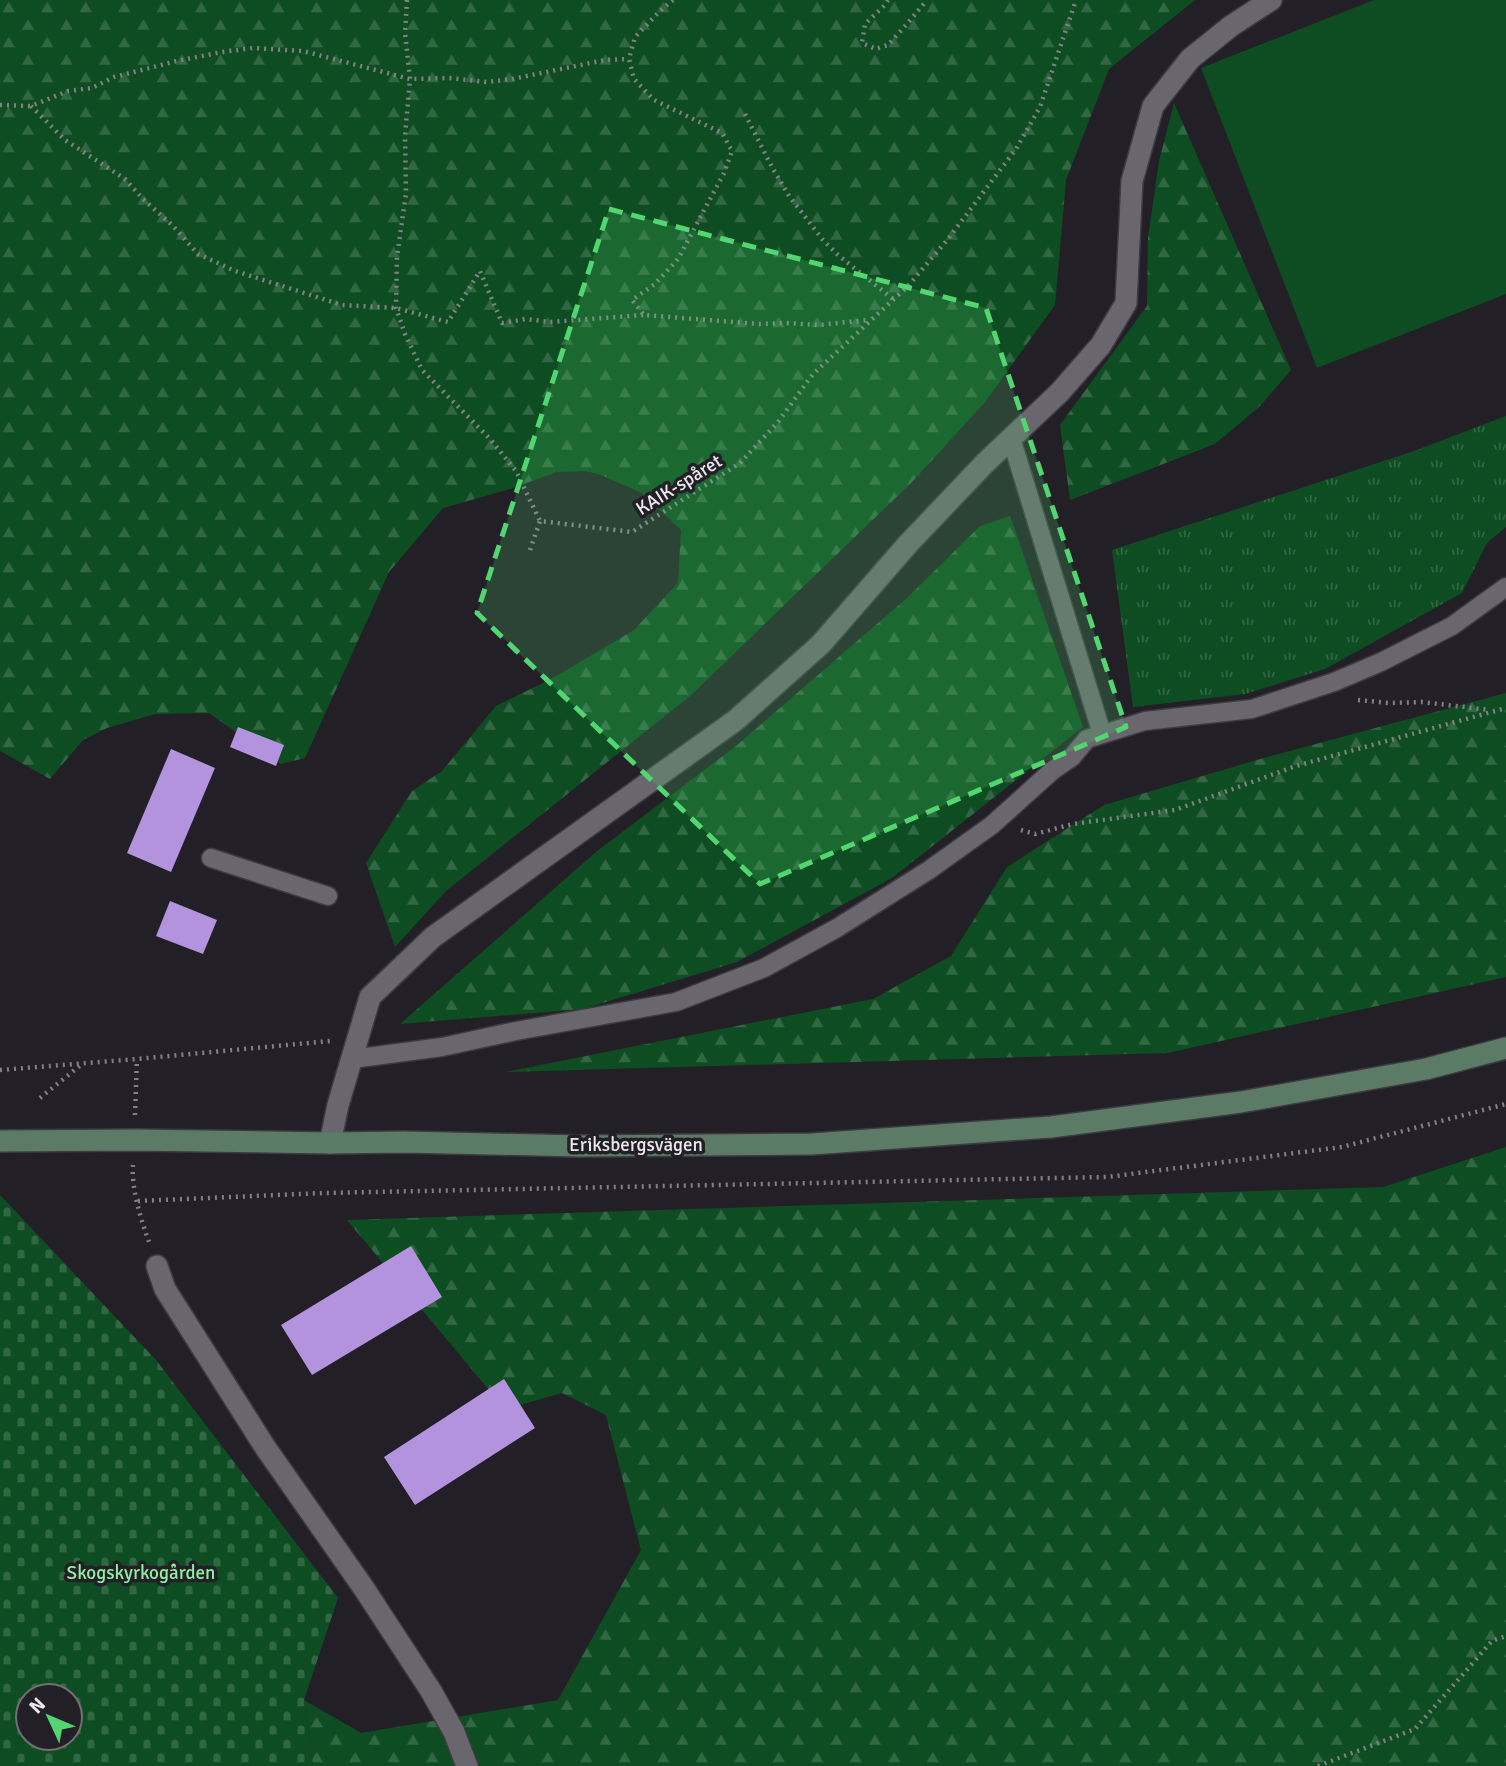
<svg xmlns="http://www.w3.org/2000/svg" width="1506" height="1766" font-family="Signika,sans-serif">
<defs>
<pattern id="grass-tufts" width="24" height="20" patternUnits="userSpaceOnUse" patternTransform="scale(1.75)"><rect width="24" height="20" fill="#0e4d21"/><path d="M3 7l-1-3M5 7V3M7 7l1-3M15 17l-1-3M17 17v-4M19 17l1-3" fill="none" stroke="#316742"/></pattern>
<pattern id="forest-firs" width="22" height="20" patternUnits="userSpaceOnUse" patternTransform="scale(1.75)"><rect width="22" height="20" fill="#0e4d21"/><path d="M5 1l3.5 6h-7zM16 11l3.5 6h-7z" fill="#316742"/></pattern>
<pattern id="cemetery-stones" width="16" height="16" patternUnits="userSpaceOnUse" patternTransform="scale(1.75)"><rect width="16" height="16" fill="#0e4d21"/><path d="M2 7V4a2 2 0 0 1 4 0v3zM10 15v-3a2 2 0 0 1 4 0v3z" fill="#316742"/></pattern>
</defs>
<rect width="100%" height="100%" fill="#222026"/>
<path fill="url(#grass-tufts)" d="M1506,416V527L1487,543L1462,593L1325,669L1245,694L1133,707L1112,550L1414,451Z"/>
<path fill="url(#forest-firs)" d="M0,0H1195L1109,69L1066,180L1055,305L985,402L912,482L690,696L446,891L395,947L366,863L412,791L442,771L496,706L553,678L634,630L678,583L681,530L642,493L601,475L586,471L557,472L510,489L443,508L389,572L305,758L281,764L209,713L155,714L107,728L83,740L50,779L0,751Z
M1174,103L1291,370L1260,406L1215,444L1070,500L1060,425L1147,306L1148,238L1159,161Z
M1010,516L1083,727L892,878L737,962L583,1009L400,1024L596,852L736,746L907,598L980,526Z
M1506,693V977L1168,1053L505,1072L873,999L951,956L1007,867L1104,805L1267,757Z
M1506,1147V1766H313L304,1700L361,1733L558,1700L641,1550L606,1415L562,1393L505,1409L347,1220L1383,1187Z"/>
<path fill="url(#cemetery-stones)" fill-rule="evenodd" d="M0,1195L156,1360L338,1598L304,1700L313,1766H0ZM28,1696H70V1738H28Z"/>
<path fill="#0e4d21" d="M1374,0H1506V294L1317,368L1201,68Z"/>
<path fill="#b393de" d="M238,727L284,745L276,766L230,747Z
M171,749L215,768L171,872L127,853Z
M170,901L217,920L203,954L156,936Z
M411,1246L442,1297L312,1375L281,1325Z
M504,1379L535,1428L415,1505L384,1457Z"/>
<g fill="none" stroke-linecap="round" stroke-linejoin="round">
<defs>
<path id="lane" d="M1011,438L1102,734
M211,858L328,896
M352,1059L442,1047L516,1031L676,1002L764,968L837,928L929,870L992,825L1053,770L1072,757L1087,739L1145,721L1252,709L1334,682L1381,662L1452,626L1506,587"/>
<path id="street" d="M330,1143L338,1105L370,997L433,937L736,720L821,644L908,544L985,463L1060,392L1101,345L1126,303L1132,181L1153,106L1190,59L1231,26L1271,0
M157,1266L165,1289L265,1447L363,1587L431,1691L454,1732L467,1766"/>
<path id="secondary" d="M0,1141L135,1140L330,1143L405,1142L579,1146L812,1144L1051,1127L1241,1102L1426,1069L1506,1048"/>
</defs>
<use href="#lane" stroke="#3d3a40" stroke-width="21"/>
<use href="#street" stroke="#3d3a40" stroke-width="24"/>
<use href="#secondary" stroke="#3d3a40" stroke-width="24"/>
<path stroke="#828186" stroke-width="4.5" stroke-dasharray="2 5" stroke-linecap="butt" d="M407,0L405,33L410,79L405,136L406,193L397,257L396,308L405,334L422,370L490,439L516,471L540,521L632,532L740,463L778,422L813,374L908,286L948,239L1016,149L1040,107L1076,0
M673,0L660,11L635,37L629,59L634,79L654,100L722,133L732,151L724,173L678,259L655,284L632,300L644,315L759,324L786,323L818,325L868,320
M888,0L885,5L865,24L862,43L876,49L888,45L907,24L927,0
M0,105L31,106L68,91L92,88L114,77L177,61L222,52L253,48L303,51L410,79L449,78L487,82L512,79L605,60L629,59
M31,106L65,140L125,179L143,199L172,225L198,254L235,271L342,305L396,308L448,322L480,271L502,323L526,319L550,322L644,315
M745,114L772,167L789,196L823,240L838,255L893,299
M530,550L540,521
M1358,700L1389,703L1422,702L1489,710
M1021,830L1035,834L1073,824L1175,810L1296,766L1506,708
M0,1070L137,1059L330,1041
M40,1098L82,1064
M135,1115L137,1059
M133,1165C131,1188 141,1220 149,1242
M138,1201L323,1193L1107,1177L1342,1147L1506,1104
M1318,1766L1415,1729L1492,1641L1506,1636"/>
<use href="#lane" stroke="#69666e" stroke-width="18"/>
<use href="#street" stroke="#69666e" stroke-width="21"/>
<use href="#secondary" stroke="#5b7b67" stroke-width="21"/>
</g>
<path fill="#53d672" fill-opacity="0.2" stroke="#53d672" stroke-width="5" stroke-dasharray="14 9" stroke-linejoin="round" d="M609,209L986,308L1126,727L760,884L477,613Z"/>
<g text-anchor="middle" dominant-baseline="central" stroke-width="7" stroke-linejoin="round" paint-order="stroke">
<g font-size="19" fill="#eae9ed" stroke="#222026">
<text transform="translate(679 485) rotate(-32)">KAIK-spåret</text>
<text x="636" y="1145">Eriksbergsvägen</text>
</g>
<g font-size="19" fill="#90efa0" stroke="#222026">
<text x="141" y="1573">Skogskyrkogården</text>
</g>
</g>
<g transform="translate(49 1717) rotate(314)"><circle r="33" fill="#222026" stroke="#727076" stroke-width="2"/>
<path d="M0-5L12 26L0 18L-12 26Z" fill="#53d672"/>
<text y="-10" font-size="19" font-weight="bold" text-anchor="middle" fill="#eae9ed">N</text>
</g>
</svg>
